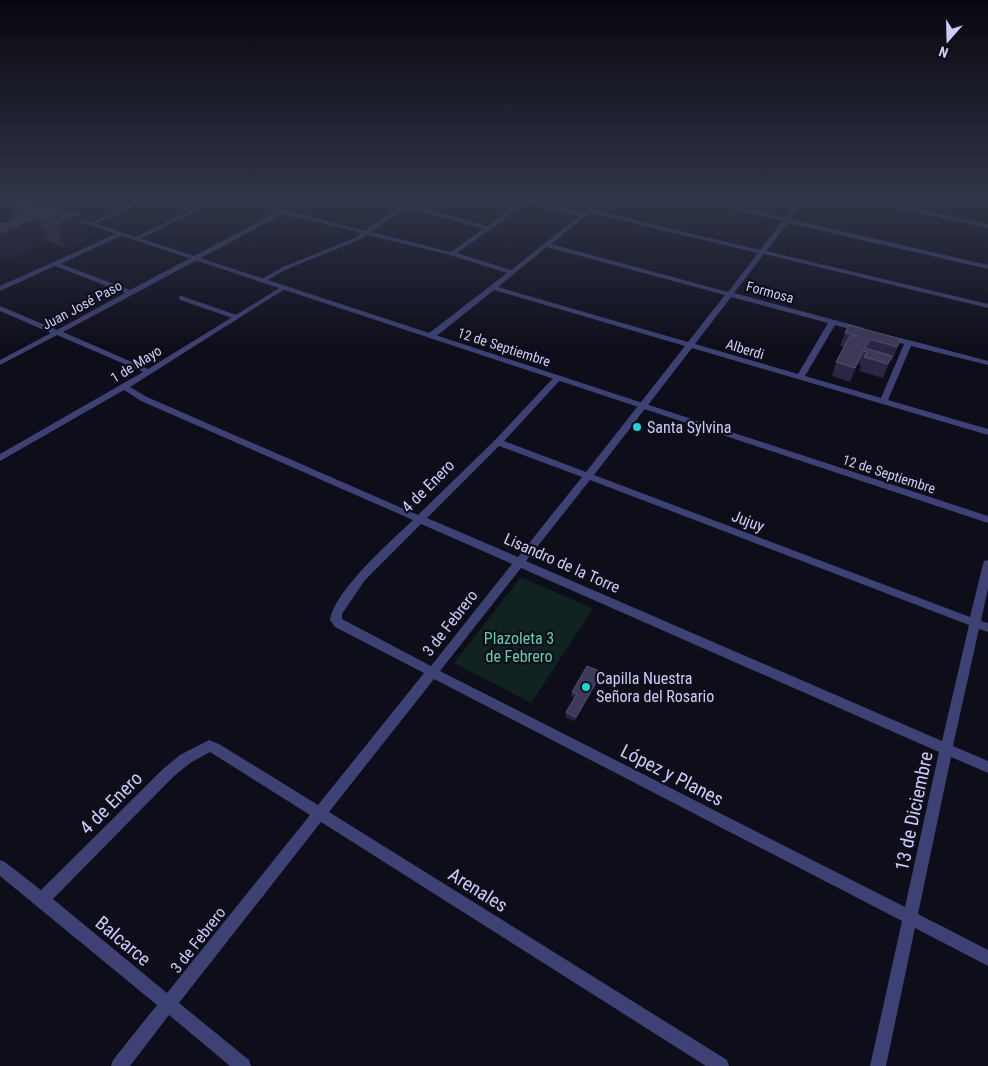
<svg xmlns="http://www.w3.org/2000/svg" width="988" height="1066" font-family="'Roboto Condensed',sans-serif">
<rect width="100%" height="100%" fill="#0e0d1a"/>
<path fill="#112320" d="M521,577L593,609L531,703L454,663Z"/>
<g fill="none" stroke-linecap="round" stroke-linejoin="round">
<path stroke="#3d4173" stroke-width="4" d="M181,298L236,317"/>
<path fill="#3d4173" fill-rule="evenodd" d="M66,198H77L40,209L37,207Z
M145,198H153L93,225L88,224Z
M215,198H223L137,240L132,239Z
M231,198H241L365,231L410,198H417L409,204L487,226L520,202L506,198H518L583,213L602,198H609L594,210L760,250L783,221L687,198H699L785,218L801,198H807L790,219L988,265V269L788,223L766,251L988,304V308L764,254L734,293L864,328V332H861L835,325L805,376L881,398L904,344L884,339V335L909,340L988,361V365L911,346L888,400L988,429V435L692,348L594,475L970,617L983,564L984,561L988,560V588L981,621L988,623V632L979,629L953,746L988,761V773L951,757L918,914L988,950V966L915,928L886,1066H870L902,921L434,679L329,812L727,1060L729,1066H706L321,822L179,1003L249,1060L251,1066H230L169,1015L130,1066H111L113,1060L157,1005L0,876V860L5,862L41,890L163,769L180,755L209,740L219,744L318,805L424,673L335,627L330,620C335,590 390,542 413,520L141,401L124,390L0,461V454L143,372L57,335L0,365V360L51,333L0,311V306L57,330L125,293L55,266L0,291V286L120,232L123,234L122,235L61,264L130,290L277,212ZM526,204L579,216L511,270L457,253ZM405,207L483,229L451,252L371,232ZM590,213L758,253L728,292L551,244ZM283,214L361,233L355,238L283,267L260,280V282H264L287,269L359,240L367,235L450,255L507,273L428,334V338H434L494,290L685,346L586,472L504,441L562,378L561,376H555L495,440L418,515L147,397L130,387L285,289V287H281L148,369L63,332ZM547,247L725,295L688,342L498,287ZM731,297L828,323L798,374L695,344ZM499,446L582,477L518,557L427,518ZM590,480L969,625L942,741L526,561ZM421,524L512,564L431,666L342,619V614L365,580ZM521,568L939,752L905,907L440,671ZM210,752L310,815L167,993L53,899L173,777L190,763Z
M852,198H865L988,224V228Z"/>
<path fill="#3d4173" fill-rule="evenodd" d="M10,198H19L57,212L52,213Z
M68,216H72L988,516V523L68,218Z"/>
</g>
<path fill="#2a2745" d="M37,204L39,208L64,206L65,209L79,214L88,238L65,248L4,224L15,219L10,207Z
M845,333L901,339L892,361L890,360L883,378L859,371L861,365L858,364L850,382L832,376L836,362L844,348L840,346Z
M602,672L601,677L575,721L565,717L566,712L574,698L571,696L572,692Z"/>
<path fill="#18152c" d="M64,206L69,218L79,214L88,238L65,248L56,224L55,210Z
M38,217L48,242L0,262V233Z
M863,351L858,364L850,382L855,368Z
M602,672L601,677L575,721L576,717Z"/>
<path fill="#3c3959" stroke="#525072" d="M22,202L29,205L34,203L37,204L33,206L40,208L53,203L64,206L55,210L59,212L65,209L79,214L56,224L38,217L0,233V223L4,224L28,214L10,207Z
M849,325L901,339L897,347L870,339L865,348L892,356L888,364L864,357L867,352L863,351L855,368L836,362L850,336H858L845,333Z
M587,666L602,672L576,717L566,712L577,694L572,692Z"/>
<linearGradient id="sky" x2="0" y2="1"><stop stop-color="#08070e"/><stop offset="0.57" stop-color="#303549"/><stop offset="1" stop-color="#303549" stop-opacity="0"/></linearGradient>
<rect width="988" height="348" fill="url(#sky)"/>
<g fill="#1cd4d5" stroke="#0e0d1a" stroke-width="2">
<circle cx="637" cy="427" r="5"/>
<circle cx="586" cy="687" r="5"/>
</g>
<g text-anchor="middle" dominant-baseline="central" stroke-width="4.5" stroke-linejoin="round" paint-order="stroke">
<g font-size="14" fill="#cdccf8" stroke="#0e0d1a">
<text transform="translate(770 292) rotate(15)">Formosa</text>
<text transform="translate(82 305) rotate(-28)">Juan José Paso</text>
<text transform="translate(504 347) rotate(18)">12 de Septiembre</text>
<text transform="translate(745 349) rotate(17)">Alberdi</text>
<text transform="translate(136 364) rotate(-32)">1 de Mayo</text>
<text transform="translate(889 474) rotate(18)">12 de Septiembre</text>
</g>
<g font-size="16" fill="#cdccf8" stroke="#0e0d1a" text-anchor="start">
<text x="647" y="427">Santa Sylvina</text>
<text x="596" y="678">Capilla Nuestra<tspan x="596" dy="18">Señora del Rosario</tspan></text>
</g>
<g font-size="16" fill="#cdccf8" stroke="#0e0d1a">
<text transform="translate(428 486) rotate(-45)">4 de Enero</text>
<text transform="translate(748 521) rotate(21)">Jujuy</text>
<text transform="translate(562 563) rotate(24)">Lisandro de la Torre</text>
<text transform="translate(450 623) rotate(-52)">3 de Febrero</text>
<text transform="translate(198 940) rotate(-52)">3 de Febrero</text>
</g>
<g font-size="16" fill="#63cea9" stroke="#0e0d1a">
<text x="519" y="638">Plazoleta 3<tspan x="519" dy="18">de Febrero</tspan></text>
</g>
<g font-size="19" fill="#cdccf8" stroke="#0e0d1a">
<text transform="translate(672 775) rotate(27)">López y Planes</text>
<text transform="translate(111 803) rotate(-45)">4 de Enero</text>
<text transform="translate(914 811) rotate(-78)">13 de Diciembre</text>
<text transform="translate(478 890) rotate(32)">Arenales</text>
<text transform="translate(123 941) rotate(40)">Balcarce</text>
</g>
</g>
<g transform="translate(948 40) rotate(200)" stroke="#0e0d1a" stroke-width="4" paint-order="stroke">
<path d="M0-4L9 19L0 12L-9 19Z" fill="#cdccf8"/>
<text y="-8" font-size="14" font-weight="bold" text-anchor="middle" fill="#cdccf8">N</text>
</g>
</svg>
